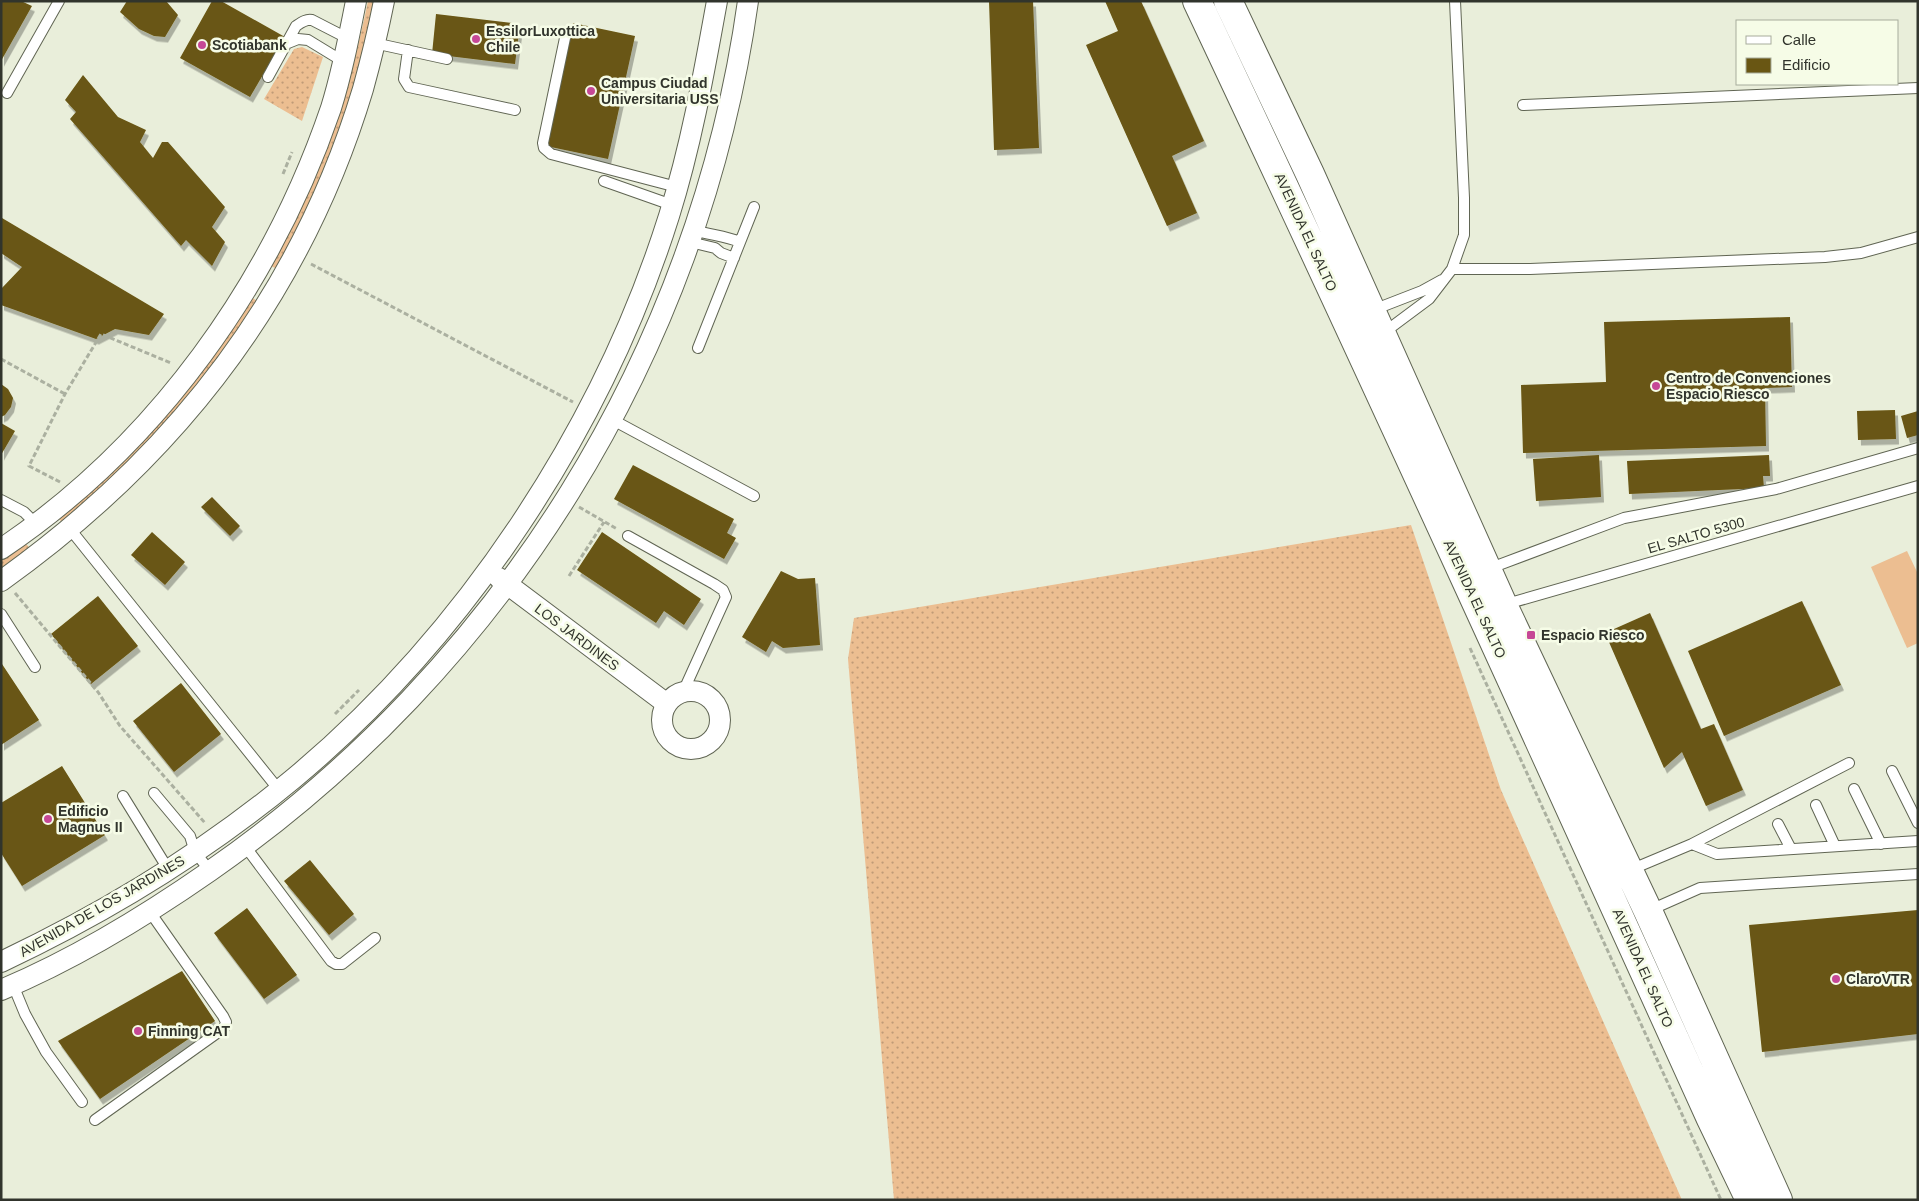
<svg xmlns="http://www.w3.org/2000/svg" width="1919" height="1201" font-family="Helvetica,sans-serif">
<defs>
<pattern id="grass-dots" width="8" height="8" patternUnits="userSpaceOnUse" patternTransform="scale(1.25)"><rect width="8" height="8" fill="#ecbe91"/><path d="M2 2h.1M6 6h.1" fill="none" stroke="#c09b77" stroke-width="1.8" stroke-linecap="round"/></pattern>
<filter id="shadow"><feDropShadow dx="3" dy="5.5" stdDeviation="0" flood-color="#0004"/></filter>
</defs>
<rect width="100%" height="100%" fill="#e9eeda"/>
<path fill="url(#grass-dots)" d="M368,1H376L352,92L321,178L277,269L271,266C286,236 302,207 315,177C338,120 356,61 368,1Z
M302,47L323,57L302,121L264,99L294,49Z
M251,297L257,301L222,354L147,445L64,524L59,519Z
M1411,525L1501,790L1682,1200H894L848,659L854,618Z
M26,544L31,549L1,570V561Z"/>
<path fill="#ecbe91" d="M1907,551L1918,574V643L1907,648L1871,567Z"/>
<path fill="#695613" filter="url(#shadow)" d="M1,1H21L32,6L1,61Z
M127,1H166L178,15L165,37L154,36L139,29L120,12Z
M212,1H221L285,37L250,97L180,58Z
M989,1H1033L1039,148L994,150Z
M1105,1H1141L1204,141L1172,156L1197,213L1167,226L1086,45L1118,31Z
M436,14L520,24L515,64L432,54Z
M573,23L635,36L608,159L546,146Z
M83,75L118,117L146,130L140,142L153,158L162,142H168L225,207L212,227L225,242L212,266L186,240L181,246L70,119L76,112L65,100Z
M2,218L164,314L149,335L115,329L96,339L1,305V289L22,267L1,253Z
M1790,317L1792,387L1765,388L1766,446L1523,453L1521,385L1606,382L1604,322Z
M1,384L8,389L13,398L11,407L5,415L1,417Z
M1895,410L1896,439L1858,440L1857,411Z
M1918,411V435L1907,438L1901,416Z
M1,423L15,431L1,455Z
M1599,455L1601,497L1536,501L1533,459Z
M1769,455L1770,476H1763L1764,488L1629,494L1627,461Z
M633,465L734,519L727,533L736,538L724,559L614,499Z
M212,497L240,526L230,536L201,507Z
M152,532L185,562L165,585L131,555Z
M602,532L701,599L684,625L664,611L656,623L577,570Z
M781,571L798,579L815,578L820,645L783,648L772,641L766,652L742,637Z
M98,596L138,646L91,684L51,634Z
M1802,601L1841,685L1724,736L1688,651Z
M1650,613L1701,729L1714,724L1743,790L1706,806L1682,752L1664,768L1605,633Z
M1,664H2L39,720L1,745Z
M181,683L221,734L174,772L133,721Z
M62,766L105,835L22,886L1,853V803Z
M310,860L354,914L329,935L284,881Z
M247,908L297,975L264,999L214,933Z
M1918,910V1034L1762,1052L1749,925Z
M182,971L215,1021L100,1099L58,1041Z"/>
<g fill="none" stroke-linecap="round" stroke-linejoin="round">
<defs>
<path id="service" d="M565,38L543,143L544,148L551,154L677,187
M288,43L298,39L308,40L344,62
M374,43L447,59
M408,50L404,79L409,87L515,110
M268,77L296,26C302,22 306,19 312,20L349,39
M7,93L59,1
M1523,105L1918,88
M604,181L672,205
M694,230C710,235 725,236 740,242
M690,242L715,248L721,253L734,258
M1452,269H1530L1825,257L1861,253L1918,237
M1373,310L1422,291L1442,280
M1382,334L1429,299L1452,269L1464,235V198L1455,1
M698,348L754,207
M611,419L754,496
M1,500L24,512L36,524
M70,529L279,790
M628,536L714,584L723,590L726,597L683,692
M1488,569L1624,518L1776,489L1918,448
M1503,605L1918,486
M1,614L35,667
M1892,771L1918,823
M1854,789L1881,844
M154,793L190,836L195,852L210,871
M123,796L168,869
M1816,805L1835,846
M1778,824L1791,849
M1692,844L1717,854L1918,841
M245,846L331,961L336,964H342L375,938
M1630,870L1692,844L1849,763
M1648,911L1700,888L1918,874
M13,985L25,1014L46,1052L82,1102
M95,1120L224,1028L226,1022L223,1016L150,912"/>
<path id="minor" d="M1,549C156,445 271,284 331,108C342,73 349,37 356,1
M499,578L667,704
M1,581C175,457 301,295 363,89C371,60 378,31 384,1
M662 720a29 29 0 1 1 58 0a29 29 0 1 1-58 0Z
M1,962C105,913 205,852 293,779C465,636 602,429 669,216C691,146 704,73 717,1
M1,990C75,959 144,917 210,871C501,669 699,353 748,1"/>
<path id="secondary" d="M1197,1C1372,372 1542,746 1711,1119L1750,1200
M1228,1L1310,174L1503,605L1648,911L1778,1200"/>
</defs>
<use href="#service" stroke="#606553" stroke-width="12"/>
<use href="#minor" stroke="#606553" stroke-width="22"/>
<use href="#secondary" stroke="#606553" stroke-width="30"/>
<path stroke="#abb0a0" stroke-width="3" stroke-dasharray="5 2.5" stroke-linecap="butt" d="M283,174L292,152
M311,264L573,402
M1,359L65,394
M60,482L29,466L65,394L101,334L171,363
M579,507L617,529
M569,576L604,522
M15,593L98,692L120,726L205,823
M1470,648L1721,1200
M335,714L359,690"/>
<use href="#service" stroke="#fff" stroke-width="10"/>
<use href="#minor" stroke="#fff" stroke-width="20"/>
<use href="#secondary" stroke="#fff" stroke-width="28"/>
</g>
<g fill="#c64896" stroke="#f6fce7" stroke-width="2">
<circle cx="476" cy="39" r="5"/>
<circle cx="202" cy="45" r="5"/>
<circle cx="591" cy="91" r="5"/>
<circle cx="1656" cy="386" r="5"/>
<rect x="1526" y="630" width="10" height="10" rx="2.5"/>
<circle cx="48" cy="819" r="5"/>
<circle cx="1836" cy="979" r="5"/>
<circle cx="138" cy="1031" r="5"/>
</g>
<g text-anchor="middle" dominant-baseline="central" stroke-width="5" stroke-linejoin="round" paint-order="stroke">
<g font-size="14" font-weight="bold" fill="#31342c" stroke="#f6fce7" text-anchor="start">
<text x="486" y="31">EssilorLuxottica<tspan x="486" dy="16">Chile</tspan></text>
<text x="212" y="45">Scotiabank</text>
<text x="601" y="83">Campus Ciudad<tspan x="601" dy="16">Universitaria USS</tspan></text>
<text x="1666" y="378">Centro de Convenciones<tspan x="1666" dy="16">Espacio Riesco</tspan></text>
<text x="1541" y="635">Espacio Riesco</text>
<text x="58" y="811">Edificio<tspan x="58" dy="16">Magnus II</tspan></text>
<text x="1846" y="979">ClaroVTR</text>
<text x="148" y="1031">Finning CAT</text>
</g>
<g font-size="14" fill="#31342c" stroke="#f6fce7">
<text transform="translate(1306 232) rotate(65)">AVENIDA EL SALTO</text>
<text transform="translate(1696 535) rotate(-16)">EL SALTO 5300</text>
<text transform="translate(1475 599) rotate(65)">AVENIDA EL SALTO</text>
<text transform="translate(577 637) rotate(37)">LOS JARDINES</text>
<text transform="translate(102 906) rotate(-30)">AVENIDA DE LOS JARDINES</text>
<text transform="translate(1643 968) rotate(66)">AVENIDA EL SALTO</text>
</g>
</g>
<rect width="1919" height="1201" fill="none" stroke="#31342c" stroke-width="5"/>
<rect x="1736" y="20" width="162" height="65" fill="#f6fce7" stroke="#a7ac9c"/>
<rect x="1746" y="36" width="25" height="8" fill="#ffffff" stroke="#a7ac9c"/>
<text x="1782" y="45" font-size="15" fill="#31342c">Calle</text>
<rect x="1746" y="58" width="25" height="15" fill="#695613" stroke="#a7ac9c"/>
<text x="1782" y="70" font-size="15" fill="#31342c">Edificio</text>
</svg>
